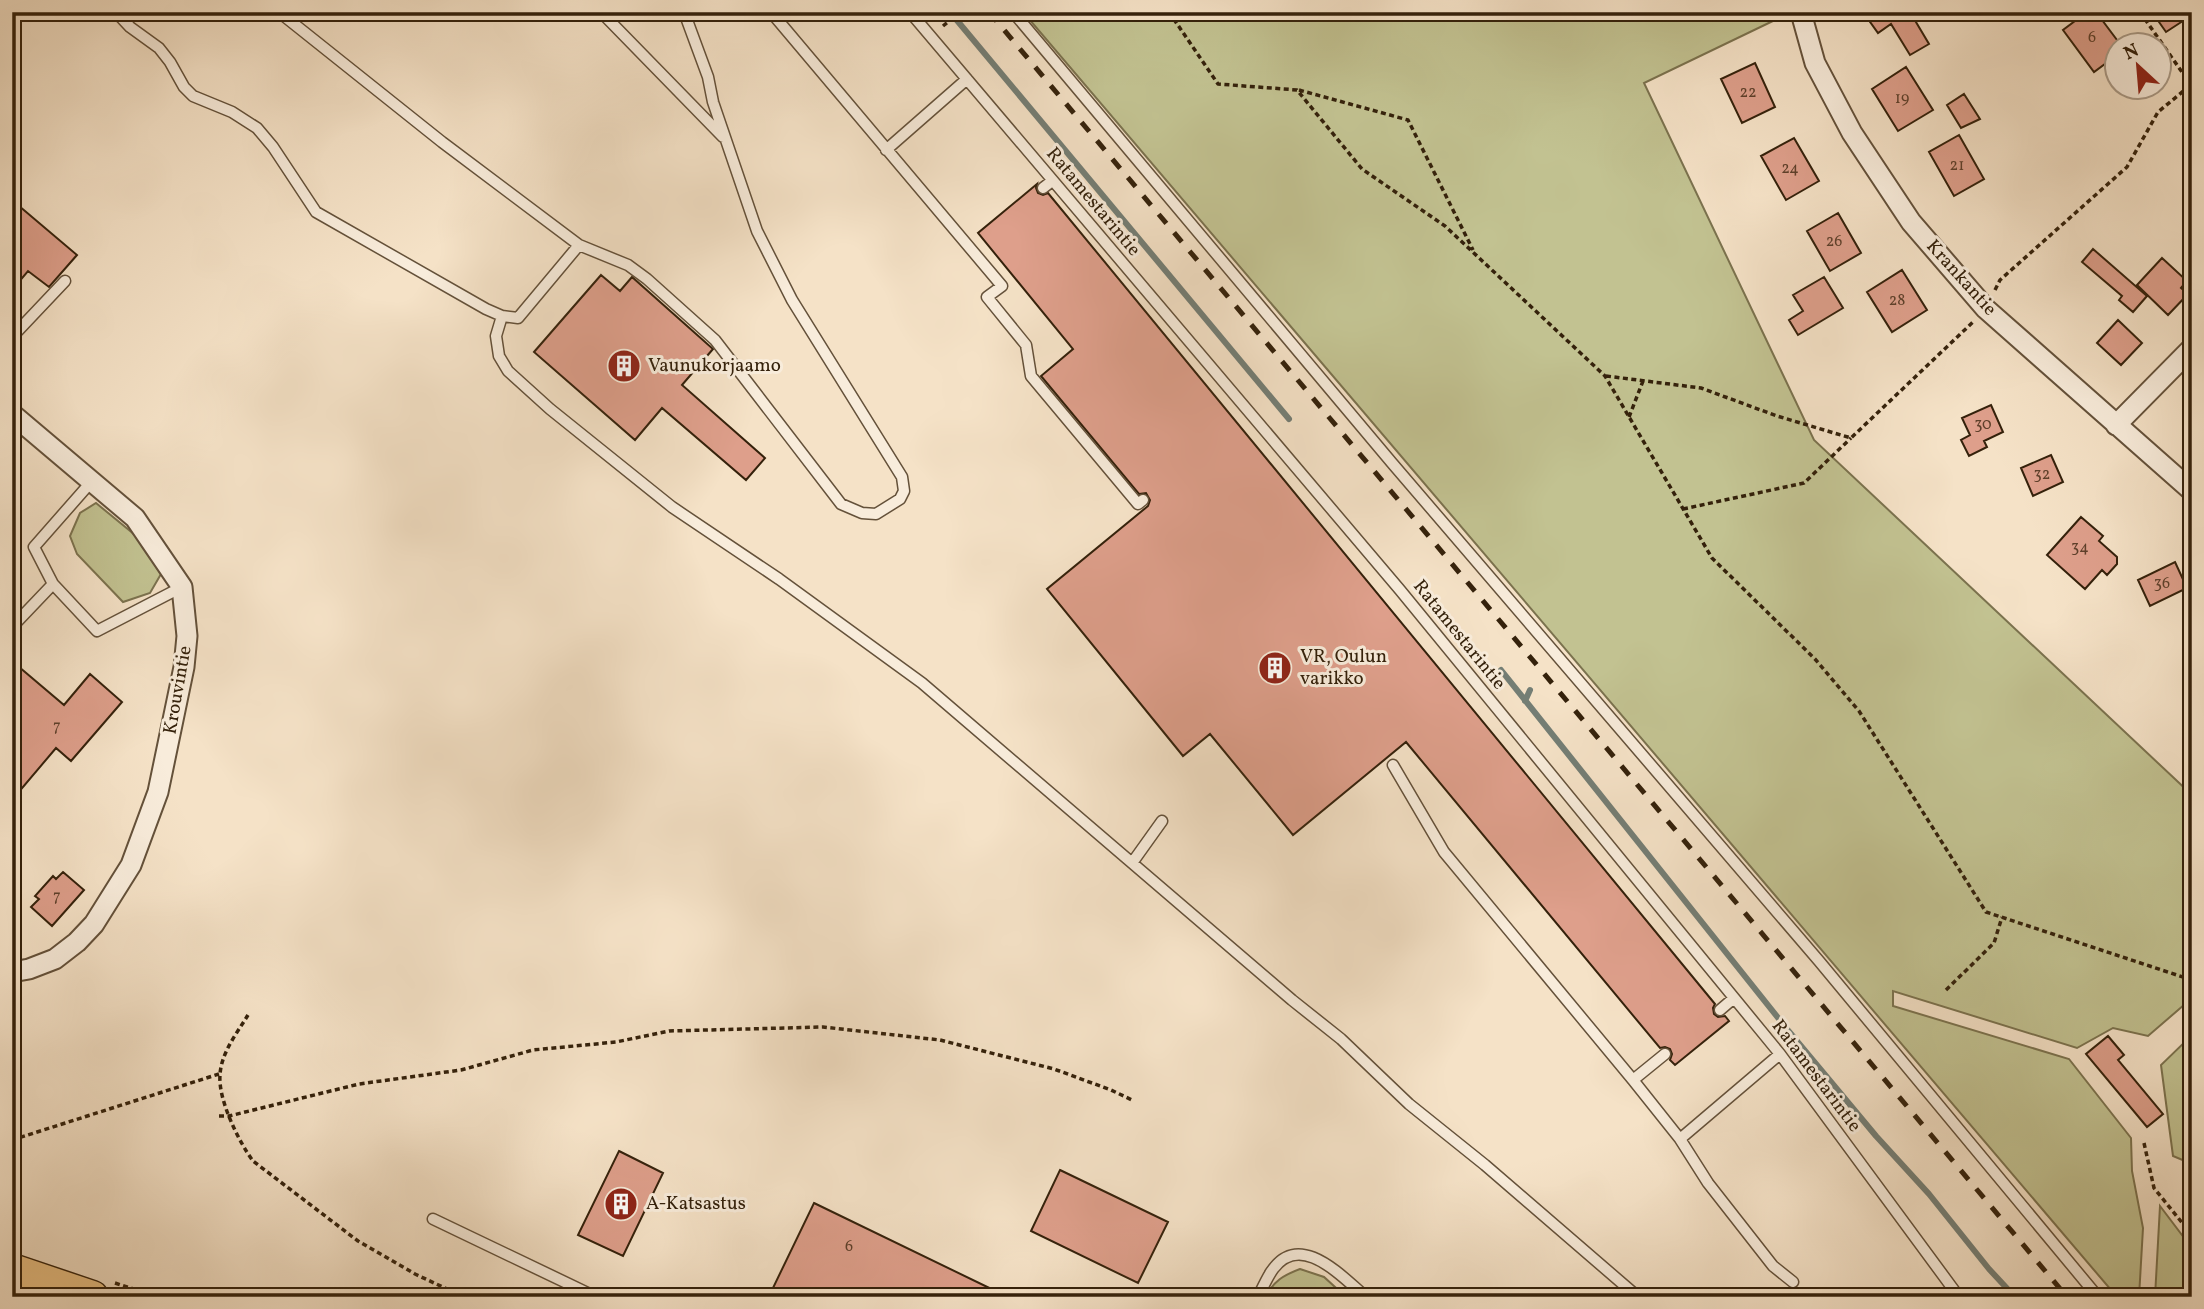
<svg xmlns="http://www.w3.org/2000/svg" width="2204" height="1309" font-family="Vollkorn,serif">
<rect width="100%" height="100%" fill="#f5e2c7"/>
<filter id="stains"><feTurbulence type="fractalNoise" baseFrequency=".00286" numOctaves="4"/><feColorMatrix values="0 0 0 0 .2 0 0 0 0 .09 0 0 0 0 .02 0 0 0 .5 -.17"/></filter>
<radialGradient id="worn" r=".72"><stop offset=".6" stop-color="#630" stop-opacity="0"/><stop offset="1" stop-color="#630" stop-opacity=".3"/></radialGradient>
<path fill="#c2c291" stroke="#7b724e" stroke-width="2" d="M1023,12H1764L1775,20L1644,83L1814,440L2192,795V998L2148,1036L2113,1028L2077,1048L1893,991V1006L2069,1059L2131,1138L2132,1171L2143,1228L2139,1297H2117Z
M96,503L135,535L161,574L150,593L123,602L77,554L70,536L80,513Z
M2192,1035V1164L2173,1156L2161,1065Z
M2160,1206L2185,1239L2192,1243V1297H2155Z
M1300,1269L1324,1277L1346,1297H1266C1273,1281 1284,1275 1300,1269Z"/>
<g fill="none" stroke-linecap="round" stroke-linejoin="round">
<path stroke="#747e75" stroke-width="6" d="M950,12L1289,419
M1501,670L1787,1029L1876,1136L1929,1194L1989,1269L2015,1297
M1525,701L1530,690"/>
</g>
<path fill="#de9f8b" stroke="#34210b" stroke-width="2" d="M1863,12H1910L1929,44L1910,55L1891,24L1878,33Z
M2087,12H2096L2117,40V55L2094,72L2063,30Z
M2152,12H2192V15L2166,32Z
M1755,63L1775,107L1742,123L1721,79Z
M1906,67L1933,110L1898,131L1872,89Z
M1964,94L1980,119L1961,128L1947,105Z
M1959,135L1984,179L1954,196L1929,152Z
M1794,138L1819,181L1786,200L1761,156Z
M1037,184L1036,188L1038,193L1043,195L1048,193L1715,1004L1713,1008L1714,1014L1718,1017L1725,1016L1729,1021L1675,1065L1670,1060L1672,1054L1670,1049L1665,1047L1660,1048L1406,742L1293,835L1210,734L1183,756L1047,589L1148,506L1150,500L1146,493L1139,494L1041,376L1073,349L978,233Z
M12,200L77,255L49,287L28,271L12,290Z
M1838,213L1861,253L1830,271L1807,231Z
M2093,249L2147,296L2133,312L2119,300L2122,296L2082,262Z
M2162,258L2187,281L2181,288L2188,294L2168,315L2137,285Z
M1902,270L1927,310L1892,332L1867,292Z
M601,275L620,291L632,277L713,349L682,385L765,458L746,480L662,408L635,440L534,352Z
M1824,277L1843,308L1798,335L1789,320L1803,311L1793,295Z
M2118,320L2142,343L2121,365L2097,343Z
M1991,405L2003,432L1984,441L1987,447L1969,456L1961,440L1970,435L1962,418Z
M2051,455L2063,482L2033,496L2021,468Z
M2081,517L2103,536L2099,541L2117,557V564L2107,575L2102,570L2085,589L2047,555Z
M2175,562L2187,588L2150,606L2138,580Z
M12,661L64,705L90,674L122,702L71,761L56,748L12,800Z
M63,872L84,890L52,926L31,907L39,899L35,896L53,876L56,879Z
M2108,1036L2124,1055L2118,1060L2163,1114L2147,1127L2086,1054Z
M619,1151L663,1173L623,1256L578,1235Z
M1060,1170L1168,1222L1138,1283L1031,1231Z
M814,1203L1008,1297H785L772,1290Z"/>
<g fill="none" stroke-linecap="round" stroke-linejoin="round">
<defs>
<path id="lane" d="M116,12L130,27L159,48L170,62L184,87L193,96L232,112L257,128L273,147L316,212L486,309L502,316L518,318L579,245L628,265L647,279L715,340L841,504L862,513L876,514L900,499L904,491L902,477L792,300L757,231L713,102L708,77L684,12
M279,12L442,142L579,245
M601,12L723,137
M771,12L1002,286L987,297L1026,345L1031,376L1138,504L1143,500
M910,12L1400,590L1780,1054L1959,1297
M1013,12L1392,463L1819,961L2098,1297
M886,150L967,79
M1043,188L1052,181
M502,316L496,336L499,356L508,371L550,409L672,507L779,579L922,683L1292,1000L1341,1039L1409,1104L1485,1165L1638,1297
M12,337L65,281
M92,481L34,547L53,584L97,631L182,587
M12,627L53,584
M1393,765L1444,852L1633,1080L1680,1139L1708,1183L1773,1266L1793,1282
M1132,863L1162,821
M1720,1010L1734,998
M1633,1080L1665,1054
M1680,1139L1780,1054
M433,1219L596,1297
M1258,1297C1262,1289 1266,1280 1271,1272C1299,1229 1341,1276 1366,1297"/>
<path id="street" d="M1808,12L1803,20L1815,63L1852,133L1911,222L1986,309L2192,491
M12,414L135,518L182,587L187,636L184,667L158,792L131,865L94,924L77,942L55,959L29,969L12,972
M2116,425L2192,348"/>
<path id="primary" d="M12,1270L92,1297"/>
</defs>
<use href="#lane" stroke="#64513a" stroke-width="13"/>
<use href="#street" stroke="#64513a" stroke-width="23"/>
<use href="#primary" stroke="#34210b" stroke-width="35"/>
<path stroke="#34210b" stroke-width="3.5" stroke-dasharray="5 3.5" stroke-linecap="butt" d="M1169,12L1218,84L1297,90L1362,169L1445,226L1605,376L1712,558L1815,659L1859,711L1986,912L2192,980
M2140,12L2191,85
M943,26L960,12
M1299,90L1408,120L1473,250
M1995,290L2000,280L2127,167L2158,112L2192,84
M1606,376L1701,388L1777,416L1851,438L1973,322
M1629,417L1643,381
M1683,509L1804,483L1851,438
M1946,990L1994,943L2002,917
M248,1015C237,1033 221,1053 220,1075C218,1100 239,1142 253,1161L358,1241L415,1274L464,1297
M219,1116H229L359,1084L461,1070L533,1050L616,1042L669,1031L823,1027L940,1040L1054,1069L1111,1090L1132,1100
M12,1140L219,1074
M2144,1143L2154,1188L2192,1235
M115,1283L158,1297"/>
<use href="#lane" stroke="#f8ecdb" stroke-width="10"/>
<use href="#street" stroke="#f8ecdb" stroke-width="19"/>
<use href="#primary" stroke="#eac184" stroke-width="32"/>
<path stroke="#34210b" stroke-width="5" stroke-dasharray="12 12" stroke-linecap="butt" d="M989,12L2067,1297"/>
</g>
<defs>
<symbol id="building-disc" viewBox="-11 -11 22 22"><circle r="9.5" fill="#8f2418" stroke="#f8ecdb"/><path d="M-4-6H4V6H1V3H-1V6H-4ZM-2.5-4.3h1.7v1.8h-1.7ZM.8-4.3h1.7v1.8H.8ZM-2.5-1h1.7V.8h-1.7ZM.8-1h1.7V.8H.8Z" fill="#fff"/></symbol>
</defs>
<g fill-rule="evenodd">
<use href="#building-disc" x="605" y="347" width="38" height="38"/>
<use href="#building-disc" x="1256" y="649" width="38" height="38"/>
<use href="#building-disc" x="602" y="1185" width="38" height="38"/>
</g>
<g text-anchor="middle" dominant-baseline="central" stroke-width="6" stroke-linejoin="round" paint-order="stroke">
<g font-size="16" fill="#5e402b">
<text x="2092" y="38">6</text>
<text x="1748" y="93">22</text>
<text x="1902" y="99">19</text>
<text x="1957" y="166">21</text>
<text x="1790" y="169">24</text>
<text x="1834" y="242">26</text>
<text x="1897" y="301">28</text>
<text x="1983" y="425">30</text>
<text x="2042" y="475">32</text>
<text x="2080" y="548">34</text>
<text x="2162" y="584">36</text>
<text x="57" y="727">7</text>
<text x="57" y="897">7</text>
<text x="849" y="1247">6</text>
</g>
<g font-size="19" fill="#34210b" stroke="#f8ecdb">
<text transform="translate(1093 202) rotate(50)">Ratamestarintie</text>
<text transform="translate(1961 278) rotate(48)">Krankantie</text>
<text transform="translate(1459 635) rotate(51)">Ratamestarintie</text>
<text transform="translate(178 690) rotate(-80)">Krouvintie</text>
<text transform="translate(1816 1076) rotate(53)">Ratamestarintie</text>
</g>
<g font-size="19" fill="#34210b" stroke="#f8ecdb" text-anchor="start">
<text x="648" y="366">Vaunukorjaamo</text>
<text x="1300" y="657">VR, Oulun<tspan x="1300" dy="22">varikko</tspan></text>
<text x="646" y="1204">A-Katsastus</text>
</g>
</g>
<rect width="2204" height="1309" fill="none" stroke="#f5e2c7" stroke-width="42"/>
<rect x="14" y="14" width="2176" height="1281" fill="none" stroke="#34210b" stroke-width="3.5"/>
<rect x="21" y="21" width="2162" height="1267" fill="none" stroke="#34210b" stroke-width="2"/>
<g transform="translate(2138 66) rotate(334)"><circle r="33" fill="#f8ecdb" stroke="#aa9b88" stroke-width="2"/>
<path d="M0-5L12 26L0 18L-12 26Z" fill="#8f2418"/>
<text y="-10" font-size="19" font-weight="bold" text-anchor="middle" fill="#34210b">N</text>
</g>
<rect width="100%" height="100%" filter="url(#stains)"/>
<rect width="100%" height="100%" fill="url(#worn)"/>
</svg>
